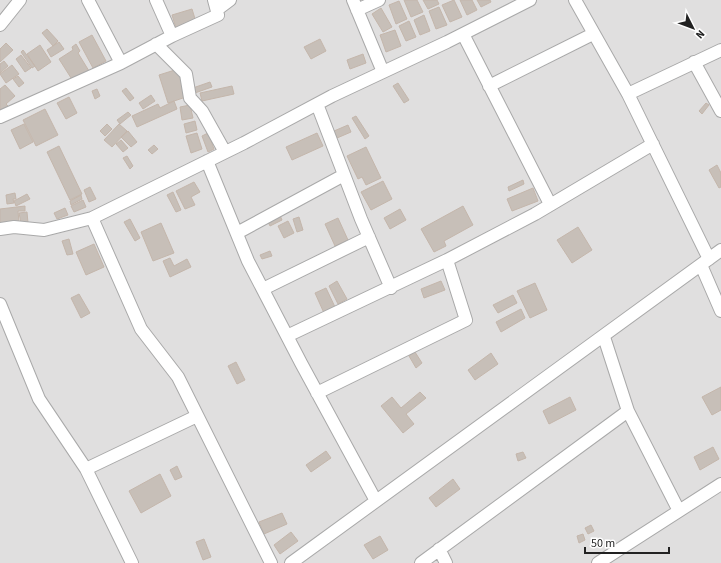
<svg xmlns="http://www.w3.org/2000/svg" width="721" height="563" font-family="'Source Sans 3',sans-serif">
<rect width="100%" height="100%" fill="#f2efe9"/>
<path fill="#e0dfdf" d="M0,0H721V563H0Z"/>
<path fill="#c7bfb8" stroke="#c4b6ab" d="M404,0H417L423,12L411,17Z
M423,0H437L439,4L428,9Z
M454,0L462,17L450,22L442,5Z
M460,0H472L477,10L467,15Z
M477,0H490L491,2L481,7Z
M399,1L407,19L396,24L389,5Z
M439,7L447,25L436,29L429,11Z
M381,8L392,27L383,32L372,14Z
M192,9L196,22L176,28L172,15Z
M424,15L430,31L420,35L414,20Z
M409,21L416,37L406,41L399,26Z
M47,29L58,41L53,46L42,33Z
M395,30L401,46L386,52L380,35Z
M92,35L106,61L93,68L79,42Z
M320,39L326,51L311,59L304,47Z
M59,42L64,49L51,57L47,50Z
M6,43L13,50L0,62V49Z
M76,44L80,51L78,53L89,71L73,81L59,59L73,50L72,47Z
M40,45L51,62L38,71L27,54Z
M23,50L35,66L32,68L21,52Z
M363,54L366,63L350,69L347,60Z
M21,55L31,68L25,72L16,59Z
M4,61L8,66L0,73V64Z
M12,65L19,74L6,83L0,74Z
M178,69L186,97L168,103L159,75Z
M18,76L24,83L19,87L13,79Z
M210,82L212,87L192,94L190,89Z
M398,83L409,100L404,103L393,86Z
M5,85L15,96L6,104L8,106L0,114V89Z
M232,86L234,94L202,101L200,93Z
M126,88L134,98L130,101L122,91Z
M97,89L100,96L95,99L92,91Z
M151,95L155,101L143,109L139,103Z
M69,97L77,113L66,119L57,103Z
M174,101L177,109L137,127L132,116L158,104L160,108Z
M706,103L709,105L702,114L699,111Z
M190,105L193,118L182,120L180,107Z
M45,109L58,135L36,146L23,120Z
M128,112L131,115L120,124L117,120Z
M356,116L369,136L365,139L352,118Z
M195,121L197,130L186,133L184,124Z
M24,124L33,142L20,149L11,130Z
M107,124L112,129L105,136L100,131Z
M119,124L127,131L112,147L104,140Z
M348,125L351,132L337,138L334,131Z
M128,131L137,142L131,147L121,137Z
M197,133L202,149L191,153L186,136Z
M208,133L214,149L208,152L202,136Z
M317,133L323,146L292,160L286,147Z
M121,140L128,148L123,152L116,144Z
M154,145L158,149L152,154L148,150Z
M59,146L82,194L70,200L47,152Z
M366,147L381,178L366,185L362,177L358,179L347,156Z
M127,156L133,166L130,169L123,158Z
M717,165L721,173V187L719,188L709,170Z
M523,180L524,184L509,191L508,187Z
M383,181L392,199L371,210L361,192Z
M194,182L200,192L191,197L195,205L185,209L176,191Z
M90,187L96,199L89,202L84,190Z
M533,188L538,201L512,211L507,199Z
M173,192L181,210L176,212L167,195Z
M15,193L16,199H13L14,203L7,204L6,195Z
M27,194L30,199L16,206L14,201Z
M81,195L82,199L71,205L70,201Z
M83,200L86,207L74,212L71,206Z
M25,206V211H18L19,222L0,225V209Z
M463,206L473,225L444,241L446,246L434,252L421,229Z
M65,208L68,215L57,219L54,213Z
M400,209L406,220L390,229L384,218Z
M27,212L28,223H21L19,213Z
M279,213L282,220L270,226L267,220Z
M299,217L303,230L297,232L293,219Z
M338,218L348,240L335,246L325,224Z
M130,219L140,238L135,241L124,222Z
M288,221L294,233L284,238L278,226Z
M161,223L174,253L153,261L141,232Z
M578,227L592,250L572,263L557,240Z
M69,239L73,254L67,255L62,241Z
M94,244L104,267L86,275L76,252Z
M270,251L272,256L262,259L260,255Z
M170,258L174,266L187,259L191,267L170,277L163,261Z
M337,281L347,299L338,304L329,286Z
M441,281L445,290L424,298L421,289Z
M535,283L547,310L530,318L517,291Z
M326,288L335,307L324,313L315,293Z
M79,294L90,313L81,318L71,298Z
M513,295L517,303L498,313L493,305Z
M521,309L525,318L501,332L496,322Z
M415,352L422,363L416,368L409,356Z
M491,353L498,364L475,380L468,370Z
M236,362L245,380L237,384L228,366Z
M721,387V410L712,415L702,397Z
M420,392L426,398L406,414L414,424L403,433L381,406L392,397L401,408Z
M570,397L576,410L549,424L543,411Z
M713,447L719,459L700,470L694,457Z
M326,451L331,458L311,472L306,465Z
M523,452L526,458L518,461L516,454Z
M177,466L182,477L175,480L170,470Z
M160,474L171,496L141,513L129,491Z
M453,479L460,489L436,507L429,498Z
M282,513L287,524L264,534L259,522Z
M591,525L594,531L588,534L585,528Z
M291,532L298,541L280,554L274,545Z
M583,534L585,540L579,543L577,536Z
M380,536L388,550L373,559L364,545Z
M204,539L211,557L203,560L196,542Z"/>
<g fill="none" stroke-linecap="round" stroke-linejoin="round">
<defs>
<path id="minor" d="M88,0L121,63
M156,0L172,36
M353,0L383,72
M575,0L628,94L709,259
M218,9L230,0
M357,10L379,0
M0,25L20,0
M463,34L550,204
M156,44L186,74L190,98L202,111L225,152
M694,62L721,111
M489,86L593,34
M628,94L721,50
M317,104L361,219L391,288
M0,117L121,63L172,36L218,15L214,0
M207,161L248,261L301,363L376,501
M92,218L141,329L178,377L271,563
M0,229L14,227L44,230L92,218L244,143L332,96L447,42L530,0
M237,233L344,175
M701,265L721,311
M263,289L369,237
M0,304L39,399L86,469L132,563
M287,336L447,260L535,214L653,144
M604,337L628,411L679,511
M317,393L466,320L447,260
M86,469L197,416
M439,549L446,563
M291,563L721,250
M421,563L628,411
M598,563L721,484"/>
</defs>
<use href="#minor" stroke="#a9a9a9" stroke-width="14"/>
<use href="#minor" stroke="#fff" stroke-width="12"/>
</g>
<g transform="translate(693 28) rotate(132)" stroke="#ffffff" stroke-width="3" paint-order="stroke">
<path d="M0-3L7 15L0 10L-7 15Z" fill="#222222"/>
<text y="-6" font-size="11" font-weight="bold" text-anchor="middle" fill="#222222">N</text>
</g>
<path d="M585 547v6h84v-6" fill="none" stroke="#222222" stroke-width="2"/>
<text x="591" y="547" font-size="12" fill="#222222" stroke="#ffffff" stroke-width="3" paint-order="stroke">50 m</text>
</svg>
